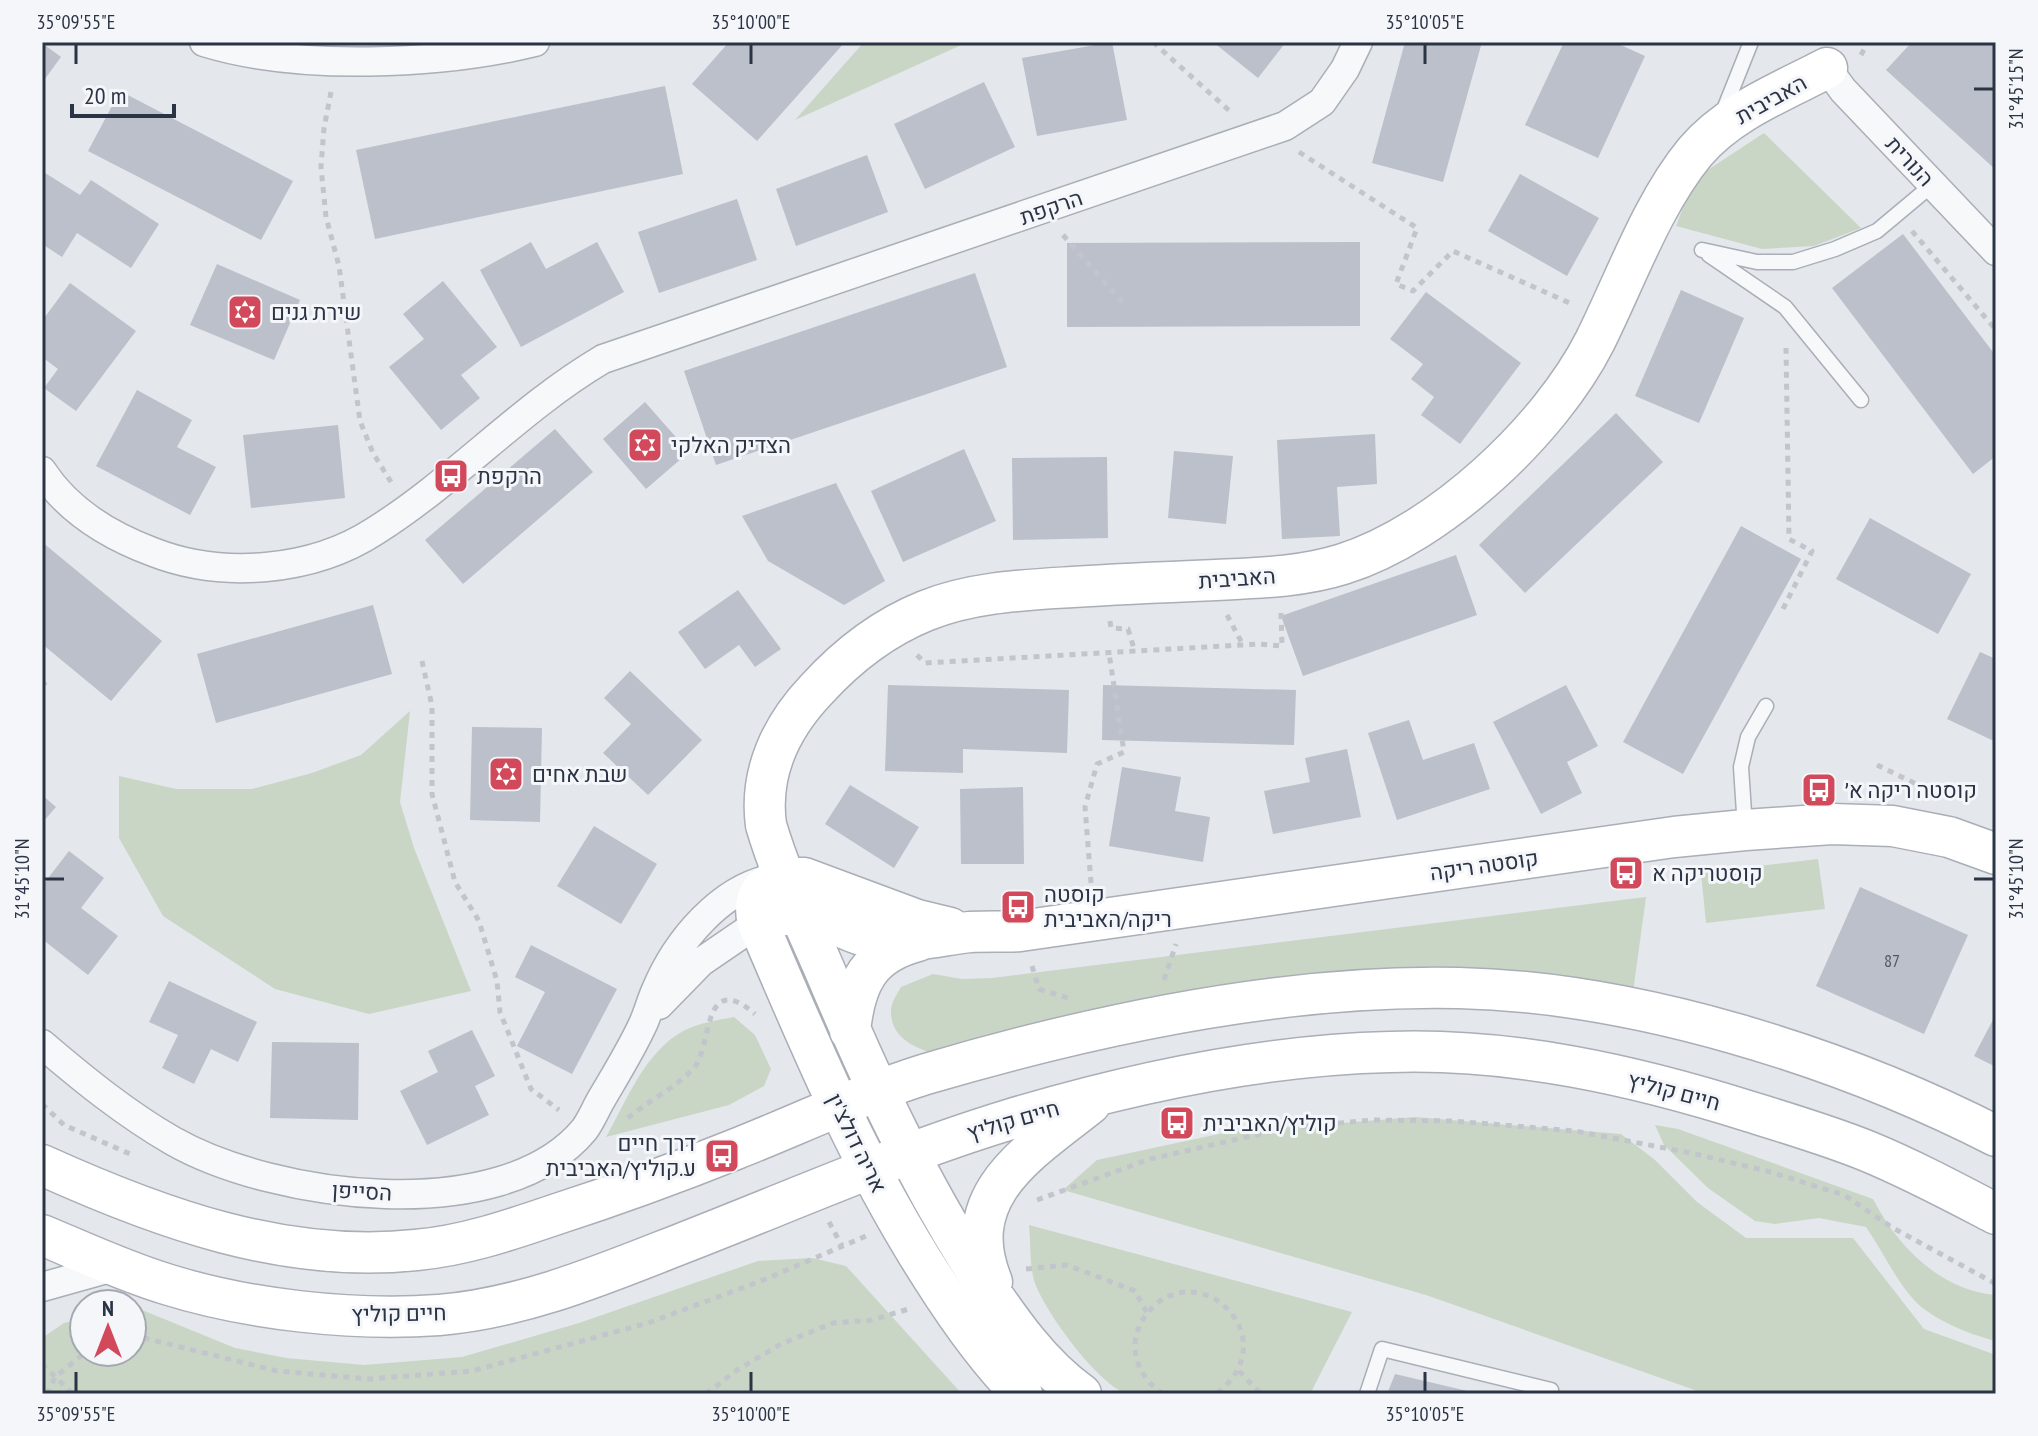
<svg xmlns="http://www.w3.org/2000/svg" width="2038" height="1436" font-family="'PT Sans Narrow',Heebo,sans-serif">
<rect width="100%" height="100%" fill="#e4e7ec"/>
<path fill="#c9d6c5" d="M864,42H968L795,120Z
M1764,133L1861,228L1814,246L1762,249L1676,226L1694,179Z
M410,711L400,802L414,848L471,991L369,1014L275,989L163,916L119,838V776L176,789H252L312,773L361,755Z
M1818,859L1825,909L1706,923L1701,873Z
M1646,897L1633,992L1432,973L943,1056C919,1050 890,1040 891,1010C891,1003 897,994 901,987L933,974L962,979L992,978Z
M734,1017L755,1035L771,1069L764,1086L729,1105L606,1137C627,1100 645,1051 685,1030C700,1023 718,1020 734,1017Z
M1415,1117L1621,1134L1655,1160L1697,1202L1746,1238H1853L1924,1329L1996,1355V1394H1706L1426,1295L1063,1190L1097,1160L1228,1132Z
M1655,1125L1678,1129L1873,1199C1897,1246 1941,1291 1996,1295V1341C1971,1335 1931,1319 1914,1300C1895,1279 1882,1250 1866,1227L1819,1218L1775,1224L1755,1221L1708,1188L1664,1145Z
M1029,1225L1352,1312L1310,1394H1126C1095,1380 1050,1318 1036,1286C1029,1269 1031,1243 1029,1225Z
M812,1258L846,1266L962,1394H42V1338L64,1323L84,1318V1352H132V1310H142L235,1348L286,1358L364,1365L462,1357L579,1323L758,1261Z"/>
<path fill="#bbc0ca" d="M729,42H845L757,141L692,84Z
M1112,42L1127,120L1037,136L1022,58Z
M1213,42H1286L1258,78Z
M1405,42H1482L1443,182L1372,163Z
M1564,42H1614L1645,56L1598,158L1525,125Z
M1912,42H1996V170L1886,70Z
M42,43L61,57L42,83Z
M984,82L1015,147L925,189L894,124Z
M665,86L683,174L375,239L356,150Z
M120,91L293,181L261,240L88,151Z
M867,155L888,212L796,246L776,189Z
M42,171L80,195L91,180L159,224L131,268L77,233L62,257L42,244Z
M1520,174L1599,218L1567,276L1488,231Z
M737,199L757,260L659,293L638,232Z
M1903,234L1996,356V456L1973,474L1832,288Z
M531,242L546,269L597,242L624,292L521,347L480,270Z
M1360,242V326L1067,327V243Z
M217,264L300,300L274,360L190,325Z
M975,273L1007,367L716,465L684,371Z
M443,281L497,347L461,375L480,398L441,430L389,367L424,339L403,314Z
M70,283L136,331L76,411L44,388L58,369L42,357V321Z
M1681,290L1744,318L1699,423L1635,396Z
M1426,292L1521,363L1460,444L1421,415L1434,397L1411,379L1423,364L1390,339Z
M137,390L192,420L177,447L216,467L190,515L96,466Z
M645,402L689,452L646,489L603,439Z
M1616,413L1663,462L1525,593L1479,545Z
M338,425L345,498L251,508L243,435Z
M555,429L593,472L463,584L425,540Z
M1375,434L1377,484L1337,487L1340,536L1282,539L1277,440Z
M964,449L996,521L903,562L871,491Z
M1174,451L1233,456L1226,524L1168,518Z
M1107,457L1108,538L1013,540L1012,458Z
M836,483L885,581L844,605L768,561L742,516Z
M1870,518L1971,574L1938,634L1836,579Z
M1741,526L1801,559L1683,774L1623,742Z
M42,542L162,641L111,701L42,644Z
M1456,555L1477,615L1303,676L1281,616Z
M738,590L781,649L755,667L739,645L705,669L678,632Z
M373,605L392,674L216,723L197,654Z
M1980,652L1996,659V742L1947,719Z
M630,671L702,740L648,795L603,753L631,724L604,698Z
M888,685L1069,690L1067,753L963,749V773L885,771Z
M1103,685L1296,690L1294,745L1102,740Z
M1566,685L1598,746L1567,762L1582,793L1541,814L1493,722Z
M1409,720L1423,760L1474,743L1490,789L1397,820L1368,733Z
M472,727L542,728L540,822L470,820Z
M1347,749L1361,817L1273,834L1264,791L1310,782L1305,758Z
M1122,767L1181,777L1175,811L1210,817L1203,862L1109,846Z
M850,785L919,827L894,868L825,824Z
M1023,787L1024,864H961L960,789Z
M42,795L56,807L42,823Z
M594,826L657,864L621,924L557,886Z
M69,851L104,878L81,908L118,936L88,975L42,939V886Z
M1860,887L1968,935L1924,1034L1816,986Z
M531,945L617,989L572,1074L517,1046L545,992L515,977Z
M169,981L257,1022L238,1062L211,1049L194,1084L162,1068L178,1035L149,1022Z
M1996,1014V1067L1974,1056Z
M472,1030L495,1076L475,1086L489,1115L427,1145L400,1091L438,1072L428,1051Z
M272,1042L359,1043L358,1120L270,1118Z
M1395,1374L1476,1393V1394H1387Z"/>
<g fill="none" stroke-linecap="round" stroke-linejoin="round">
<defs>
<path id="lane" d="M1723,112L1751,42
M1702,250L1757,262H1793L1835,249L1877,231L1932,185
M1709,255L1785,307L1861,400
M1745,828L1741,767L1748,737L1766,706
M1367,1394L1382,1349L1551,1390"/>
<path id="street" d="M204,42C298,71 440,65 535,42
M1827,68L1843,90L1996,251
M42,471C68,511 110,536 153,552C222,579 312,572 375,531C456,480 520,408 603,359L1285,126L1322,102L1345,69L1358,42
M659,1005L701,962L758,923
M42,1044C83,1079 126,1114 173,1141C273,1198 501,1229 584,1130C591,1121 596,1108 602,1098C616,1074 631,1050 643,1024C648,1013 651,1001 656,990C676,942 721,887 775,878
M42,1287L117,1266"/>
<path id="secondary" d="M758,923C822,896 833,937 889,940C917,942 943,935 970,932C987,931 1004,932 1020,931L1674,837L1745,830L1832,824L1893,826L1949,837L1996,854
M950,928L917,920L804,878C773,876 749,888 758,923C810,1045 861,1167 933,1278C959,1319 988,1360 1022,1394
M850,1031C855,983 868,954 918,941
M42,1165C159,1218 285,1264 416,1250C463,1246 510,1230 554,1215C616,1195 676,1173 736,1149C799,1124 862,1094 926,1074C1092,1025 1285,984 1459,988C1635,992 1839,1056 1996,1136
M42,1235C83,1252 123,1271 166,1284C249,1310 352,1321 439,1315C524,1308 604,1274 683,1243C791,1201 897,1154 1008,1120C1131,1083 1261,1055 1390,1052C1513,1048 1634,1075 1751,1112C1790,1124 1830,1136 1867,1151C1911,1169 1954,1192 1996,1214
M992,1282C956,1194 1030,1152 1090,1104
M1081,1394C1040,1365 1010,1321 982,1280C917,1181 869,1075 823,966C803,920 780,873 766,825C759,773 781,727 816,690C846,657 883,628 925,611C971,592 1024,590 1073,587C1120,584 1168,582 1216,580C1258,578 1302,577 1343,564C1439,534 1550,430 1595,341C1625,281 1652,204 1695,152C1729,112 1781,92 1827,68"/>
</defs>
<use href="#lane" stroke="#a9aeb7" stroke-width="17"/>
<use href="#street" stroke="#a9aeb7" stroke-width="31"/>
<use href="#secondary" stroke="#a9aeb7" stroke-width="43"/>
<path stroke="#c2c5cb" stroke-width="5" stroke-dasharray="6 6" stroke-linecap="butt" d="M1153,42L1233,114
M1861,55L1868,42
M331,92L324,128L321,167L326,217L339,266L360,421L373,453L391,482
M1299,152L1417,228L1396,284L1413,291L1453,251L1572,304
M1912,231L1996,330
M1063,235L1122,302
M1783,609L1812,551L1789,539L1786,348
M1227,615L1243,645
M1110,621L1111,628L1128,629L1135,652
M917,655L925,663L1259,644L1282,646L1281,613
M422,661L432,706V794L455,882L479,921L497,981L500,1012L531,1089L559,1110
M42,685L46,682
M1877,765L1937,794
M1091,883L1085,807L1097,764L1124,752L1109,653
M1032,966L1039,989L1068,998
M1164,980L1176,944
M42,1104L64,1125L130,1154
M628,1118C648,1101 675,1088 693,1069C713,1048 701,968 755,1014
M1037,1200L1150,1159L1287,1128L1372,1120L1453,1121L1575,1131L1691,1153L1767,1171L1844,1195L1893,1228L1996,1284
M829,1222L842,1246
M1026,1269L1067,1265L1135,1291L1147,1313
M132,1335L277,1371L369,1379L472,1371L648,1323L766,1279L866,1236
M42,1364L73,1394
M1239,1371L1261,1394
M47,1394L55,1377L86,1352
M706,1394L737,1370L781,1344L833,1323L872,1320L912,1308
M1163,1394C1145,1382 1134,1364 1135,1342C1137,1327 1144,1315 1155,1305C1206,1260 1286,1341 1216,1394"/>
<use href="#lane" stroke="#f7f8fa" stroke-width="14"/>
<use href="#street" stroke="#f7f8fa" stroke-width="28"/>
<use href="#secondary" stroke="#fff" stroke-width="40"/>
</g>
<path fill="none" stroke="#2b3445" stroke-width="3" d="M76,44V64M751,44V64M1425,44V64M1974,89H1994M44,879H64M1974,879H1994M76,1372V1392M751,1372V1392M1425,1372V1392"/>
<defs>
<symbol id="synagogue-square" viewBox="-11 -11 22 22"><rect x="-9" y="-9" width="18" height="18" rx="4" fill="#d1495b" stroke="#f4f6f9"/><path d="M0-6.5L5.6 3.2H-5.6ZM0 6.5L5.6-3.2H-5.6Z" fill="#fff"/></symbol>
<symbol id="bus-square" viewBox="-11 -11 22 22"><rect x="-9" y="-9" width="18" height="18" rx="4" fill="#d1495b" stroke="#f4f6f9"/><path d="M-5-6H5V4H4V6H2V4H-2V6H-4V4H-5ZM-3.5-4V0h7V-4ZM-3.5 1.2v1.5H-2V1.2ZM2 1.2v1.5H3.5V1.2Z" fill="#fff"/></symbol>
</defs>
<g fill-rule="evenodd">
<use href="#synagogue-square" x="225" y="292" width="40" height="40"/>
<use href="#synagogue-square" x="625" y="425" width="40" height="40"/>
<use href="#bus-square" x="431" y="456" width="40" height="40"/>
<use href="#synagogue-square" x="486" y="754" width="40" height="40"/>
<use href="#bus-square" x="1799" y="770" width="40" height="40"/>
<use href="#bus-square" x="1606" y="853" width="40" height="40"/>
<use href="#bus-square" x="998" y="887" width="40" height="40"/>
<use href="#bus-square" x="1157" y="1103" width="40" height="40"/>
<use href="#bus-square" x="702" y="1136" width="40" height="40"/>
</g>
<g text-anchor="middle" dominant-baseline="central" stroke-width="6" stroke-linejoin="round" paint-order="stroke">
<g font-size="18" fill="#4f5766">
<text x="1892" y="960">87</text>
</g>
<g font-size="22" fill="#2b3445" stroke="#f4f6f9">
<text transform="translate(1771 99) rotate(-29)">האביבית</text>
<text transform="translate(1910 161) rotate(47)">הנורית</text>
<text transform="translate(1051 207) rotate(-19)">הרקפת</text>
<text transform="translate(1237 578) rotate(-4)">האביבית</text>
<text transform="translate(1484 865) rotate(-8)">קוסטה ריקה</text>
<text transform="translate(1674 1091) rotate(15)">חיים קוליץ</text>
<text transform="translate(1013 1120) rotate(-16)">חיים קוליץ</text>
<text transform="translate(857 1143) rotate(64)">אריה דולצ'ין</text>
<text transform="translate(362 1191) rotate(3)">הסייפן</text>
<text transform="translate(399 1313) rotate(-1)">חיים קוליץ</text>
</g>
<g font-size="22" fill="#2b3445" stroke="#f4f6f9" text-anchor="start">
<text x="271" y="312">שירת גנים</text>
<text x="671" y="445">הצדיק האלקי</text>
<text x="477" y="476">הרקפת</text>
<text x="532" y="774">שבת אחים</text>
<text x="1845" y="790">קוסטה ריקה א׳</text>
<text x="1652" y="873">קוסטריקה א</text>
<text x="1044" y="894">קוסטה<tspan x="1044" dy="25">ריקה/האביבית</tspan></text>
<text x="1203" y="1123">קוליץ/האביבית</text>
<text x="696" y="1143" text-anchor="end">דרך חיים<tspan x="696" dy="25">ע.קוליץ/האביבית</tspan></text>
</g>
</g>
<rect width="2038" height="1436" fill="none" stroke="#f4f6f9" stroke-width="88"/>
<g transform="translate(108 1328)"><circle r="38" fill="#f4f6f9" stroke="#a4a8b1" stroke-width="2"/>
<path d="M0-6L14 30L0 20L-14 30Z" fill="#d1495b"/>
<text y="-12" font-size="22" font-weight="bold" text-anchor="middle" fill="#2b3445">N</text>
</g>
<path d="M72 104v12h102v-12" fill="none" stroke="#2b3445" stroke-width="4"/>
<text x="84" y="104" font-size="24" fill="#2b3445" stroke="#f4f6f9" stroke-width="6" paint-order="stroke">20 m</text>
<rect x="44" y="44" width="1950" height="1348" fill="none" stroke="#2b3445" stroke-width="3"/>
<g font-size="20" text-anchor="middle" fill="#2b3445">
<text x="76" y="29">35°09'55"E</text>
<text x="751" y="29">35°10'00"E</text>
<text x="1425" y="29">35°10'05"E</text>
<text transform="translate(2016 89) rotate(-90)" y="7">31°45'15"N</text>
<text transform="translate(22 879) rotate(-90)" y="7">31°45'10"N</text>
<text transform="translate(2016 879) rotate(-90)" y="7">31°45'10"N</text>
<text x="76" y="1421">35°09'55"E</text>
<text x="751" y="1421">35°10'00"E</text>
<text x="1425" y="1421">35°10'05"E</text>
</g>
</svg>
